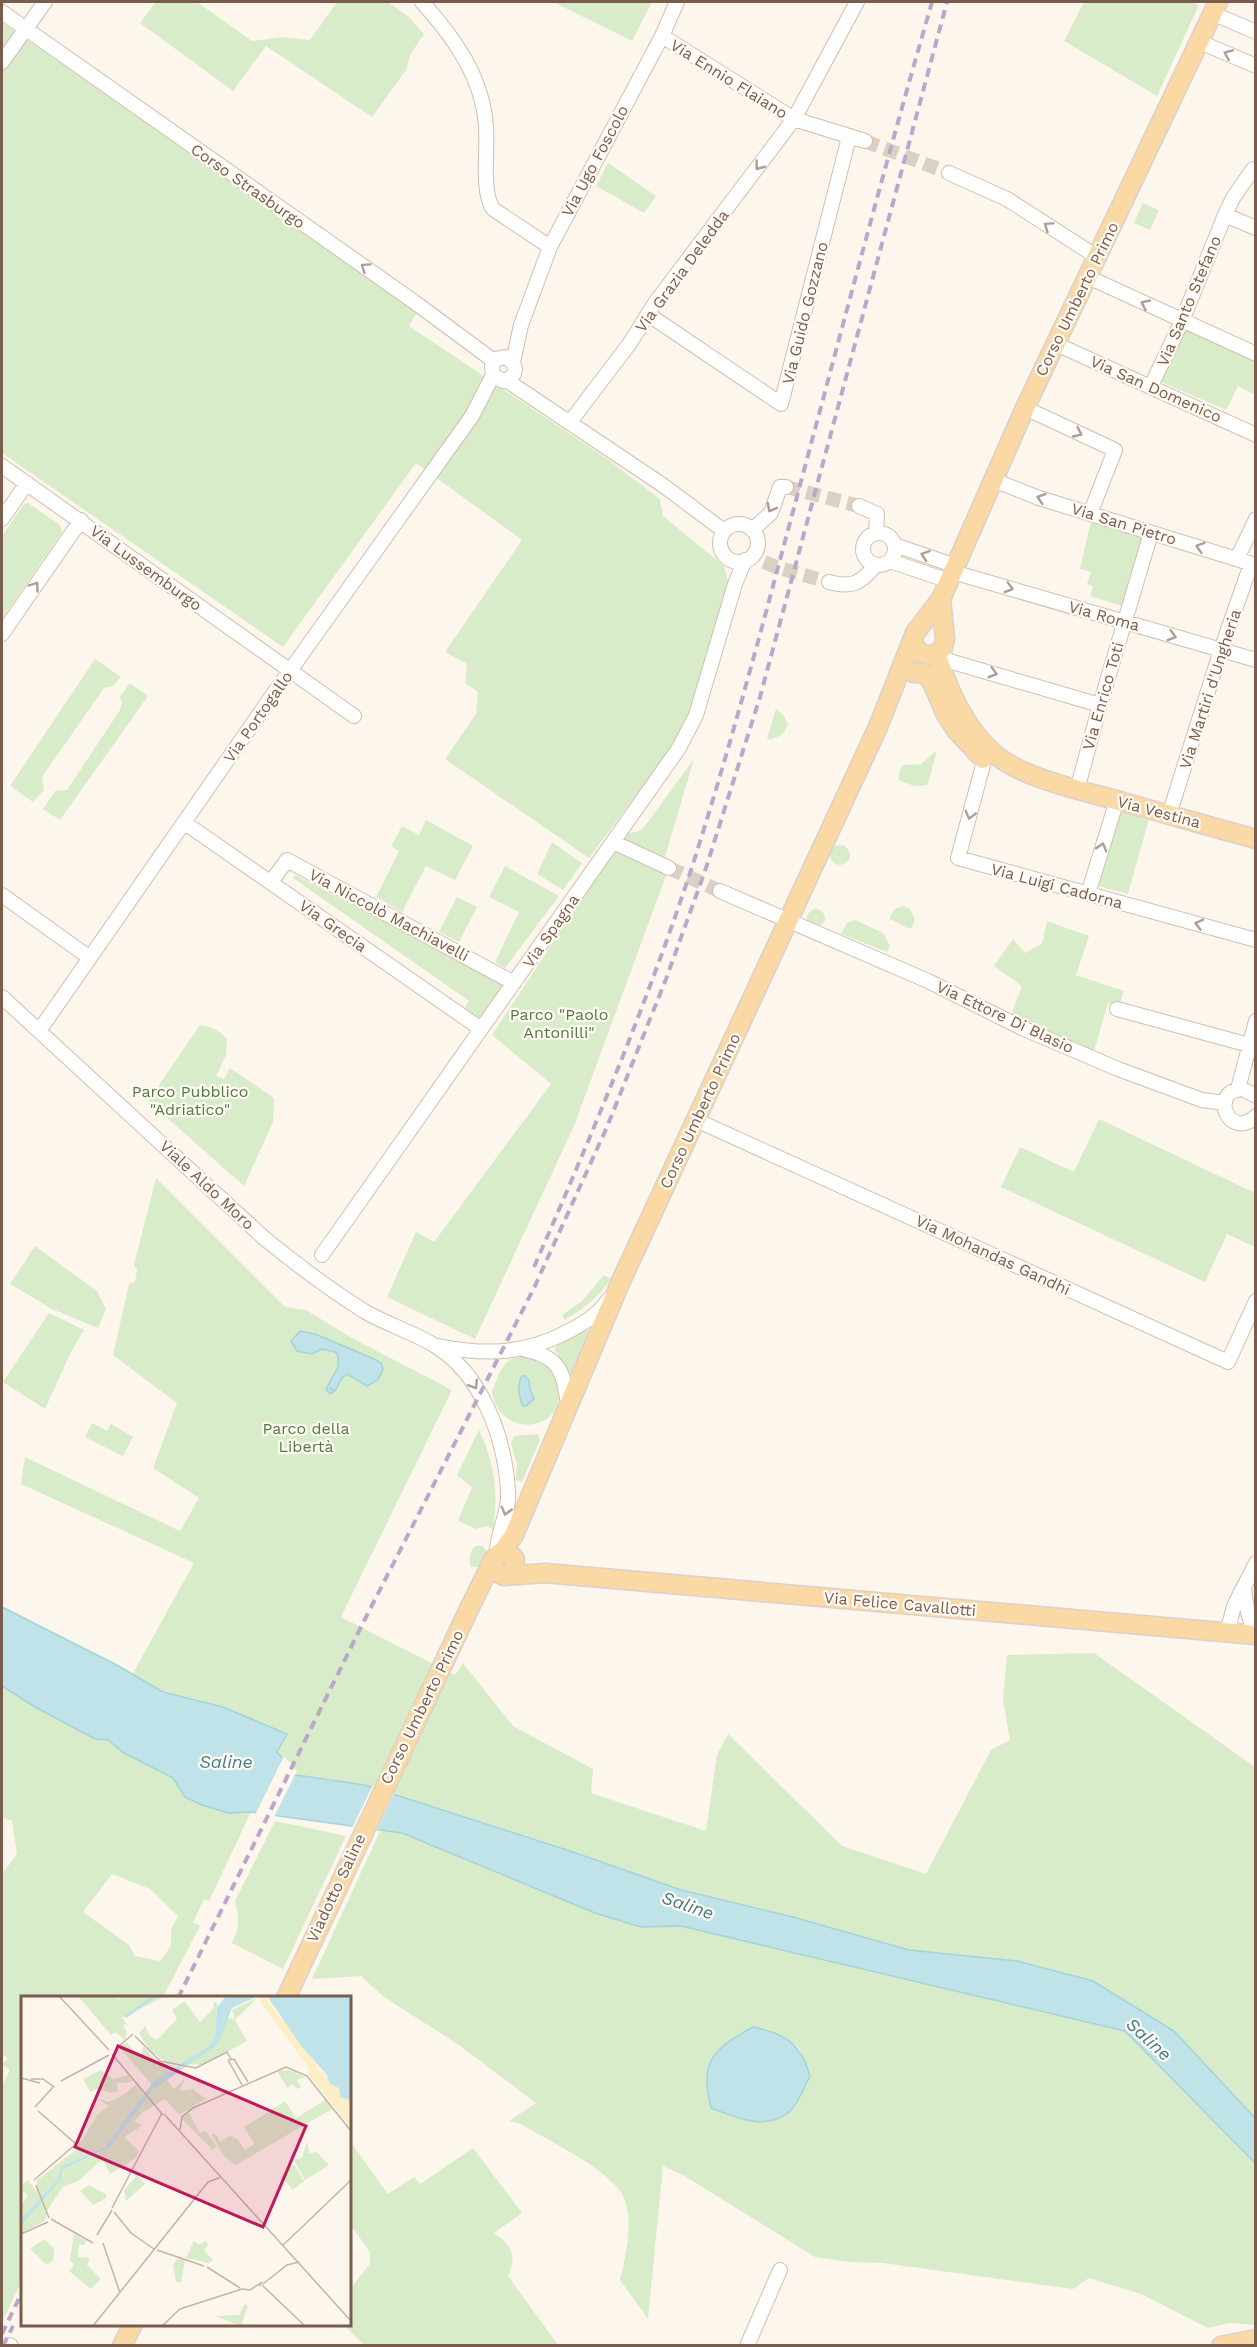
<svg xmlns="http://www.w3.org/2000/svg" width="1257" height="2347" font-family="'Work Sans',sans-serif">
<rect width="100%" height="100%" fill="#fdf6ec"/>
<path fill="#d8ecc9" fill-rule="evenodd" d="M156,2H197L252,41L282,37L310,40L337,2H388L409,17L424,34L410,55L406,70L372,117L266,46L233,91L140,23Z
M553,2H652L632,41Z
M1084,2H1191L1199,5L1157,96L1064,41Z
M2,22L418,311L409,326L606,458L660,499L663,516L724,566L729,586L684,731L589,858L445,759L476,714L478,692L465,683L467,664L445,652L522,540L416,463L283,647L2,453Z
M608,163L656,196L644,213L596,186Z
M1143,203L1159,210L1150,230L1134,223Z
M1183,326L1255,359V395L1238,386L1226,410L1159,381Z
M28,503L60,525L62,532L2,619V536L24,504Z
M1092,517L1143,535L1122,606L1090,596L1093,586L1087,584L1091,572L1080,569Z
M95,659L121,677L113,686L104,688L42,777L44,790L33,802L10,786Z
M130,683L148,696L60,820L43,809L55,791L67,790L120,710L122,702L119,698Z
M776,709L784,716L788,725L782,735L770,740L767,738Z
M937,750L928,784C917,789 909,784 898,780L900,769L904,765L921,764Z
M694,759L664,860L624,841L627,834L642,830Z
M1115,810L1149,819L1128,894L1095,885Z
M426,820L473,846L455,880L426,866L402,912L376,897L399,851L391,846L402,826L419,835Z
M552,842L582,863L563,890L537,874Z
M830 855a10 10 0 1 1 20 0a10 10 0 1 1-20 0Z
M613,851L667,873L574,1126L475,1339L387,1297L416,1232L434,1242L551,1084L492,1035Z
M505,866L559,896L505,968L495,962L519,912L489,897Z
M295,875L507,985L483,1016L476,1018L462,1011L469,1001L293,878Z
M457,897L477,907L459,942L439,932Z
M904,906L910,909L915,919L912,928H907L890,919C891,910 896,908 904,906Z
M807 918a9 9 0 1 1 18 0a9 9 0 1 1-18 0Z
M855,920L883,933L890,946L887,952L841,934L847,923Z
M1047,921L1089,936L1076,975L1124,991L1119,1005L1108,1003L1094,1051L1011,1015L1022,986L994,966L1013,939L1025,953L1042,944Z
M200,1025C212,1027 219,1030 227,1039L226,1055L216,1076L224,1079L230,1068L274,1098L273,1122L244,1186L148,1101Z
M1099,1119L1255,1193V1247L1227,1234L1205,1282L1001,1187L1020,1147L1074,1172Z
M156,1178L285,1307L306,1310L350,1337L452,1390L341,1617L455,1675L463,1663L513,1726L593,1769L591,1793L706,1831L717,1755L728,1734L842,1846L926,1874L991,1750L1010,1740L1003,1700L1007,1655L1094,1653L1255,1767V2118L1174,2031L1017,1961L909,1950L793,1917L681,1890L573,1852L365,1785L296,1775L277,1752L286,1734L223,1707L163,1692L132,1675L194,1563L21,1484L25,1457L180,1531L199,1498L153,1468L177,1403L113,1355L129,1284L135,1282L137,1270L134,1265Z
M35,1246L97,1291L106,1309L98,1328L52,1309L10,1284Z
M604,1275L611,1279C599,1297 583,1309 565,1320L562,1315L582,1301Z
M49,1313L84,1330L70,1354L45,1409L3,1382Z
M587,1330L591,1335L574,1373L569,1374L555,1350L557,1344Z
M524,1356C542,1361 557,1366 559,1387C565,1433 498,1440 492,1391C500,1373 502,1358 524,1356Z
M92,1423L107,1431L111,1424L133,1437L123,1456L85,1437Z
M479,1430C494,1462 499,1493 493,1529L487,1526L476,1529L458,1521L472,1487L457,1475Z
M538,1434L540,1440L522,1482L516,1480L517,1465L511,1443L514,1436Z
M475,1546H483L487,1552L484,1564L477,1567H471C468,1560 470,1551 475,1546Z
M2,1686L35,1707L95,1739L108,1740L124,1753L173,1778L185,1797L228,1813L251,1812L209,1901L204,1899L193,1922L200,1926L163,1997L22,1998V2280L2,2323V2085L10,2070L2,2065L8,2058L2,2054V1874L17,1854L12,1821L2,1818ZM112,1874L150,1889L178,1916L171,1929V1946L160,1961L135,1956L129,1945L83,1912Z
M275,1821L346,1836L283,1969L232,1943C240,1926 239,1918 235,1901Z
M381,1829L402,1833L595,1913L641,1927L681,1926L1125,2031L1255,2163V2325L1230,2323L1208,2328L1141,2294L1089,2278L1073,2289L883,2263L849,2262L815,2257L683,2175L663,2166L648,2319L620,2280C626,2257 635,2216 622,2194C604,2166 550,2142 521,2124L509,2121L536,2103L459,2045L384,1997L361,1976L312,1979ZM767,2029L799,2048L810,2076L788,2113Z
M350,2141L388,2194L414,2177L420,2184L473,2148L522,2213L494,2233C513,2247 517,2254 508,2276L558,2345H364L344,2325L350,2324V2289L370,2264V2252L350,2224Z"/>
<path fill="#bfe3e8" stroke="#a5d3da" stroke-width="1.5" d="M300,1331L315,1334L372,1358L381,1363L383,1368C381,1378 376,1382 367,1386L347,1374L342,1378L335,1391L331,1389L333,1392L330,1394L326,1389L338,1367V1355L335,1352L322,1349L312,1354L297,1351L291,1341Z
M522,1376H525L529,1380L530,1390L534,1399L526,1406H523C519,1400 517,1383 522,1376Z
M2,1607L115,1664L163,1692L223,1707L287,1734L277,1752L296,1775L365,1785L573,1852L681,1890L793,1917L909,1950L1017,1961L1093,1981L1174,2031L1255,2118V2163L1125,2031L681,1926L641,1927L595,1913L402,1833L251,1812L228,1813L202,1805L185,1797L173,1778L124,1753L108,1740L95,1739L35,1707L2,1686Z
M753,2027C785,2033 802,2045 810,2076C804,2087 798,2105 788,2113C764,2131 735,2117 711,2108C699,2060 714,2049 753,2027Z"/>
<path fill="#fdf6ec" d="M284,1756L297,1771L274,1817L255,1815Z
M373,1785L395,1792L376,1832L352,1828Z"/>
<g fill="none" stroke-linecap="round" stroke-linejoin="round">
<path stroke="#dcd0c4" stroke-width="14" stroke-dasharray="14 7" stroke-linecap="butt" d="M865,141L949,173
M786,487L859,506
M764,562L776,567L829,582
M669,868L720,891"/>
<defs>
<path id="minor" d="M422,2C454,37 483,78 486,127C488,151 481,190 493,209L550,247
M2,12L413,301L494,361
M1212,13L1256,32
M662,36L794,119L865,141
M1200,42L1256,66
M2,62L45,2
M949,173L1007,199L1097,257
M1225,215L1256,228
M1088,277L1256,354
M649,315L781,404L849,137
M1056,344L1256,435
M513,362L505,357L496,359L492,366L493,375L503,381L509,379L514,374L515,369L513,362L521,325L550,247L662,36L677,2
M506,380L664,486L724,531
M1151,386L1182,321L1225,215L1233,198L1253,169
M1025,408L1115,450L1090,514
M570,422L630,343L655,303L794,119L857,2
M2,466L354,716
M993,480L1039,498L1256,565
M859,506L877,514L876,533
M2,519L27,483
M720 543a19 19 0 1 1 38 0a19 19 0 1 1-38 0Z
M752,530L771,513L780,487H786
M863 549a16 16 0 1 1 32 0a16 16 0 1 1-32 0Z
M895,545L956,566
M1237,559L1256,519
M890,561L949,581
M953,572L1256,660
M829,582C852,588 860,584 876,565
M2,634L81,520
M939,652L949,661L1100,705
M983,759V765L958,858L1256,940
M1077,790L1100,705L1151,533
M1169,815L1221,650L1251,564
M185,823L481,1029
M613,842L669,868
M271,882L287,860L514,983
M720,891L928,981L1022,1028L1118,1069L1202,1100L1225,1103
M1088,894L1117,800
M2,895L90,958
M2,997L264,1238C296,1264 329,1289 364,1311C386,1324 412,1332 434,1345C482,1374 505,1438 508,1491C510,1513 496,1533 497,1554
M1117,1009L1249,1045
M39,1031L274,693L472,416L493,375
M1238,1089L1256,1021
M1256,1096L1243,1089C1207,1091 1230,1142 1256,1116
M696,1120L1228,1362L1256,1301
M322,1255L679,748L696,715L735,584L745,560
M438,1346C484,1355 522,1355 565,1333C583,1324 598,1315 609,1299
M526,1350C560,1357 564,1373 568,1405
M1244,1586L1246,1604L1254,1635
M1227,1633L1234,1606L1256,1563
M10,2345L11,2346
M747,2346L780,2270"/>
<path id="major" d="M913,640C915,651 922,656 934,655L943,648L945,638L941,599
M936,654C949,690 963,725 992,752C1022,779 1085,791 1123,802C1167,814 1211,827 1256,839
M914,673H923L931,680L945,713L956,730L983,759
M502,1552L514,1535L621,1281L878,727L915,633L941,599L1025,408L1218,2
M493,1560L494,1571L504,1576L545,1573L1256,1635
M286,1998L469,1609L493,1560L499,1553H509L515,1559L514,1570L508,1575
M122,2346L133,2324
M1221,2346L1256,2339"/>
</defs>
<use href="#minor" stroke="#d1beb0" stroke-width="16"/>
<use href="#major" stroke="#dad1cd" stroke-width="21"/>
<use href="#minor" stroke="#fff" stroke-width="14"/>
<use href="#major" stroke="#fbd9a5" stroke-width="18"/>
<path stroke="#b9a8c9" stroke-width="4" stroke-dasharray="9 6" stroke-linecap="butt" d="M534,1267C591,1137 646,1006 691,870C730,749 762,627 795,504C840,336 884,168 932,2
M178,1998L364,1621L534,1288L607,1127L666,979L705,871L760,697L947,2
M2,2334L22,2292
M3,2346L13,2326"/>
</g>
<defs><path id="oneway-chevron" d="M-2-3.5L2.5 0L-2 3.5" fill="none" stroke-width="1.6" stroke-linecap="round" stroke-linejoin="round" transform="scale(1.5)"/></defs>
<g stroke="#af9d94">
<use href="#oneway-chevron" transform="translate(1228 54) rotate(-157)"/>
<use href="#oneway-chevron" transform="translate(759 166) rotate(127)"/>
<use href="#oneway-chevron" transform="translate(1048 226) rotate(-146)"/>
<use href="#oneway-chevron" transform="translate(365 267) rotate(-145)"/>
<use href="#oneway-chevron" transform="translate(1145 304) rotate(-155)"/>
<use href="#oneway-chevron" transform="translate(1078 433) rotate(25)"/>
<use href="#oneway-chevron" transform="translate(1041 498) rotate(-161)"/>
<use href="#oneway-chevron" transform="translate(771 508) rotate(118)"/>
<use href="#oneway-chevron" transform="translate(1200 547) rotate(-163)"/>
<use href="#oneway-chevron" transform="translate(925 555) rotate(-161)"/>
<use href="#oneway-chevron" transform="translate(35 586) rotate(-55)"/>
<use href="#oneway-chevron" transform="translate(1009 588) rotate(16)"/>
<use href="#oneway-chevron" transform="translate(1172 636) rotate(16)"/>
<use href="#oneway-chevron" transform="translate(993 673) rotate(16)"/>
<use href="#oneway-chevron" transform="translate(970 815) rotate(105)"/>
<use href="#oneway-chevron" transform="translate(1102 847) rotate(-73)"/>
<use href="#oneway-chevron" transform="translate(1199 924) rotate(-165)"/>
<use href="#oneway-chevron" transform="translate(474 1385) rotate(58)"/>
<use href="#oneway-chevron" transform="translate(506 1511) rotate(105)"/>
</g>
<g text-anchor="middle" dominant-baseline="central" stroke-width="4.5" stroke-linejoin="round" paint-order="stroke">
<g font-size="16" fill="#7a5c4d" stroke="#fffaf3">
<text transform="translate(729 79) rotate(32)">Via Ennio Flaiano</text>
<text transform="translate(595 161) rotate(-62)">Via Ugo Foscolo</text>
<text transform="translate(248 186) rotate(35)">Corso Strasburgo</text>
<text transform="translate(682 271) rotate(-54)">Via Grazia Deledda</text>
<text transform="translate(1077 299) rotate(-64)">Corso Umberto Primo</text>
<text transform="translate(1189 301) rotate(-67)">Via Santo Stefano</text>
<text transform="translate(805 313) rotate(-76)">Via Guido Gozzano</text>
<text transform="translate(1156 389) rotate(24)">Via San Domenico</text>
<text transform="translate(1124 524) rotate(17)">Via San Pietro</text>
<text transform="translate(146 568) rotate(36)">Via Lussemburgo</text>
<text transform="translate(1104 616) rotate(16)">Via Roma</text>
<text transform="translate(1210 689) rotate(-72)">Via Martiri d'Ungheria</text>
<text transform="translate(1103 696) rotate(-74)">Via Enrico Toti</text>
<text transform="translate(258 717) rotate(-55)">Via Portogallo</text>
<text transform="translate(1159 812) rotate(15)">Via Vestina</text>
<text transform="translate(1057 886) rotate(15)">Via Luigi Cadorna</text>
<text transform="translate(389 915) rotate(28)">Via Niccolò Machiavelli</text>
<text transform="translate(333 926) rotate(35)">Via Grecia</text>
<text transform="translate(551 931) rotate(-55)">Via Spagna</text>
<text transform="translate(1005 1017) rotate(25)">Via Ettore Di Blasio</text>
<text transform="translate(700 1111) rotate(-65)">Corso Umberto Primo</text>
<text transform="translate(207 1185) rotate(43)">Viale Aldo Moro</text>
<text transform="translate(993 1255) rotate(25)">Via Mohandas Gandhi</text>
<text transform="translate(900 1604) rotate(5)">Via Felice Cavallotti</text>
<text transform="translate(422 1707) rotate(-64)">Corso Umberto Primo</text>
<text transform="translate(336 1888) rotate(-65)">Viadotto Saline</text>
</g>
<g font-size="16" fill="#537a41" stroke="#fffaf3">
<text x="559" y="1014">Parco "Paolo<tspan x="559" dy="18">Antonilli"</tspan></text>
<text x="190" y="1091">Parco Pubblico<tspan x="190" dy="18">"Adriatico"</tspan></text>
<text x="306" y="1428">Parco della<tspan x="306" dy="18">Libertà</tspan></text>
</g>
<g font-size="18" font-style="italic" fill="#437c86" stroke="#fffaf3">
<text x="226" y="1761">Saline</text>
<text transform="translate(688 1905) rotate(19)">Saline</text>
<text transform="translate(1149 2039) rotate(42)">Saline</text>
</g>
</g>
<g transform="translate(21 1996)">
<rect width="330" height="330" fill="#fdf6ec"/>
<path d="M57,0H99L95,5L101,0L142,1L101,22L106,28L102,29L106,37L104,44L94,36L90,39ZM236,2L214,24L226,45L182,69L168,68L197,48L206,22L214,23L211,14ZM164,5L179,26L192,13L193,5L196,7L194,41L188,50L131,89L98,51L106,47L120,61L122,50L139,69L143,64L129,55L118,37L124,30L129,40L136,44L156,23L151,14ZM80,74L92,83L108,79L111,86L96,87L97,95L90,97L76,93L69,96L62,83ZM268,74L284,81L276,84L280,91L276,93L272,88L266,92L256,75ZM165,82L158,95L172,93L185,103L158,119L144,103L121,117L114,125L121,130L103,141L118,155L115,162L89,178L82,165L78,166L59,184L42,191L27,213L24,225L0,237V230L41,174L82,155L132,94L146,84L153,93ZM116,88L124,100L84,151L39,174L36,184L0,223V210L7,199L1,195V189L7,184L15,195L16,184L55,154L76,119L88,110L77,103L88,106L99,101ZM304,104L311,113L215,169L203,160L190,138L196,139L199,146L209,140L217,144L224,154L233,148L223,131L264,105L275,122ZM168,117L179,137L185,135L196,151L192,154L161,123ZM286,145L288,157L296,156L308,169L284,184L273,164L281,162ZM273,168L283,185L272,194L260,180ZM114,177L124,188L105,205L103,194L115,181ZM68,189L86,199L84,203L72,209L59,195ZM53,238L65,245L63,249L58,248L57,261L69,262L66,269L80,283L70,293L48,275L53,269L49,265ZM23,243L33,252L32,264L26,269L9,253ZM173,245L178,249L184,245L188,248L183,254L192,264L188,267L165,262ZM157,262L164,264L160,286H155L152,269ZM224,308L227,310L220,330L194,320L218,319Z" fill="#d8ecc9"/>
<path d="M243,0L261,25L268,28L297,72L318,92L319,101L328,104L330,132L288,79L287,71L238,4Z" fill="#fcefc7"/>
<path d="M205,0H237L211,12L197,48L132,94L89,151L41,174L40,183L0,230V223L36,184L40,171L84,151L133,85L188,50L194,41L196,11ZM246,0H330V114L328,104L319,101L318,92L309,88L306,79L281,51Z" fill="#bfe3e8"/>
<path fill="none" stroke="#bfe3e8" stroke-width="3" d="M104,21L134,0"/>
<path fill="none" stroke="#c5b3a7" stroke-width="1.5" d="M38,0L88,54M114,40L139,65L175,72L206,56L210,63M98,50L112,38M91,58L142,119M207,64L213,63L227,86M207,64L221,89M0,82L19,87M10,83H22L33,91M40,85L88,59M14,111L33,90M143,118L330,325M159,134L161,121L172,112L265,71L286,80L330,135M13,184L55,148L17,115M15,189L28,222M91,212L141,117M93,216L110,237L133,253M30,223L72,247M278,234L330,184M0,238L27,226M76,239L91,214M82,247L99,297M262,249L279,233M136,254L183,270M186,271L219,292M242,288L266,269L278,266M241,289L284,330M221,293L229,294L241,286L238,290M72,330L187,186L200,181M141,330L159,313L221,293"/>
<path fill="#c2185b" fill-opacity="0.15" stroke="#c2185b" stroke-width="3" d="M97,50L285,130L242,231L54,151Z"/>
<rect width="330" height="330" fill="none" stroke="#7a5c4d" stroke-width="3"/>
</g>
<rect width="1257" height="2347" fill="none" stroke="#7a5c4d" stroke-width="6"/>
</svg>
